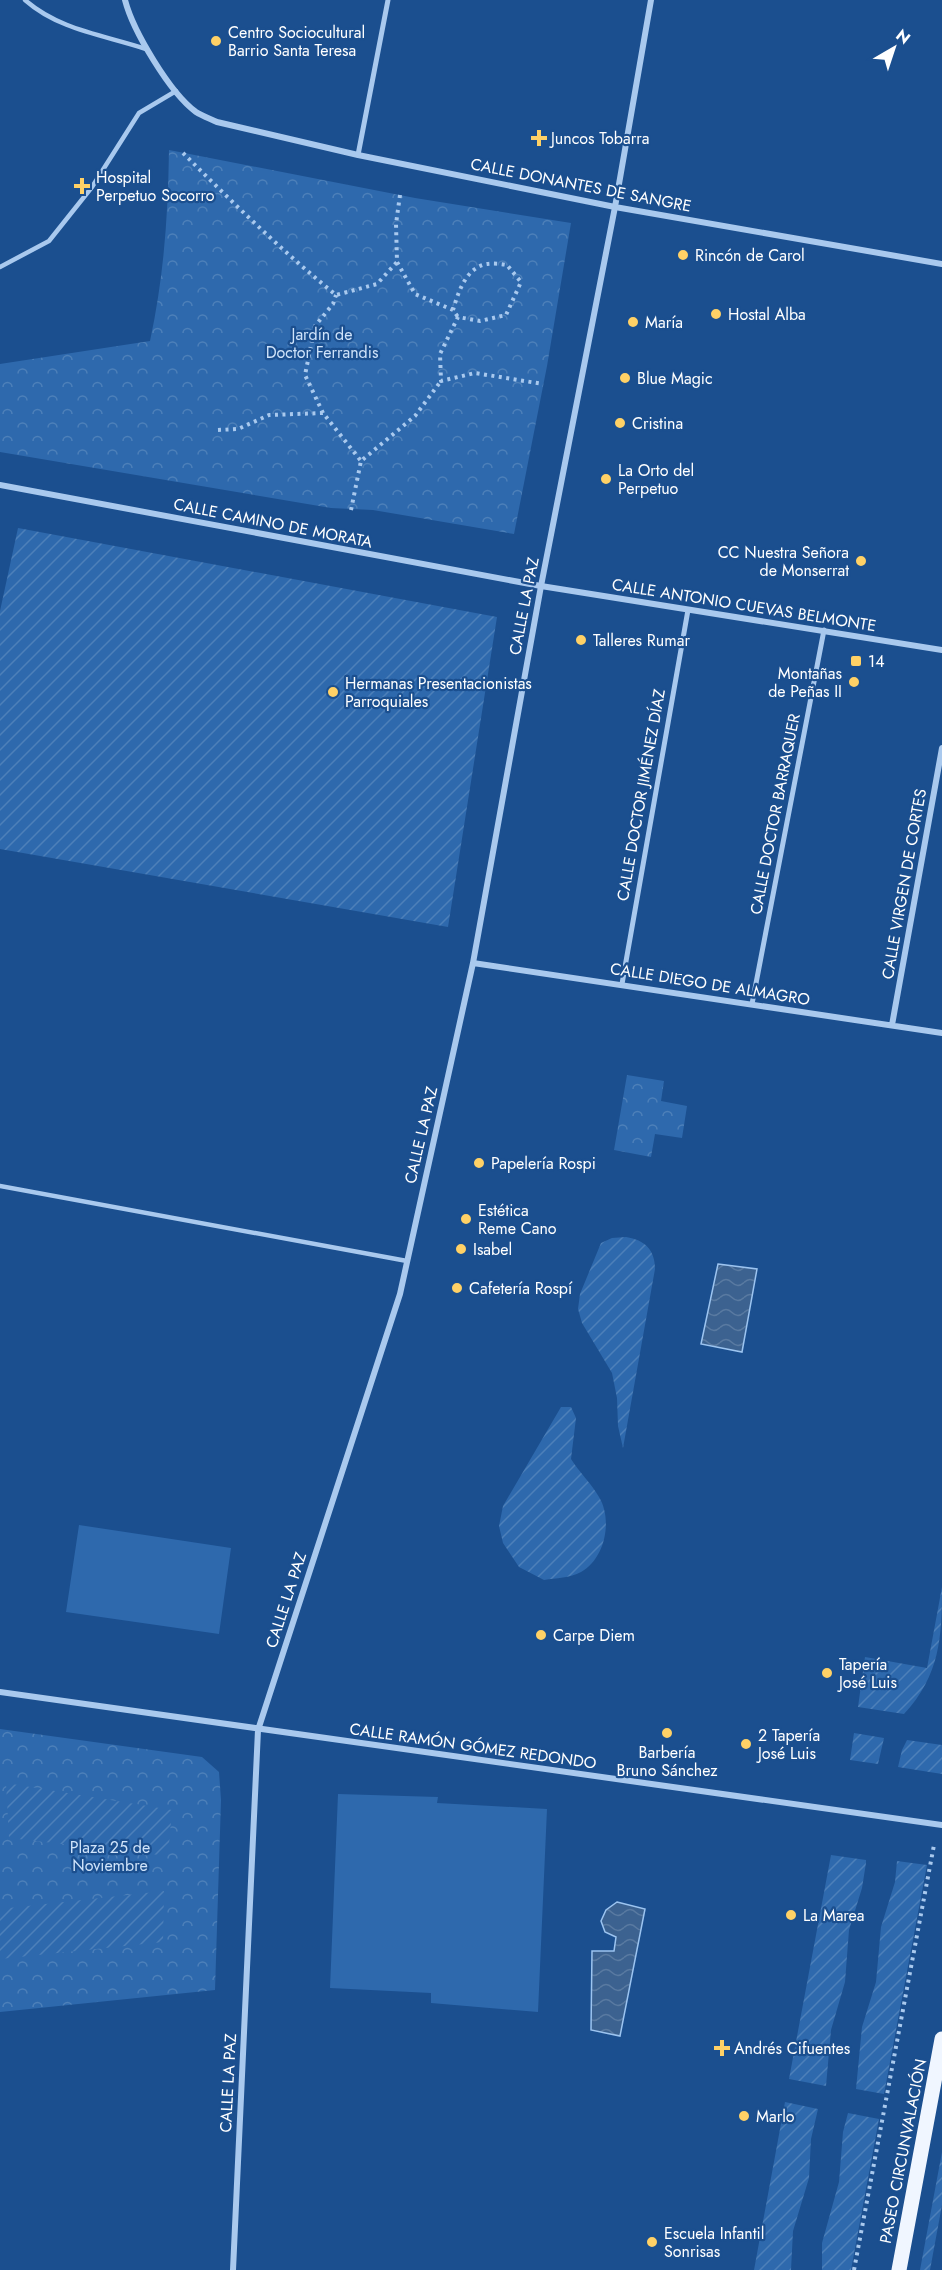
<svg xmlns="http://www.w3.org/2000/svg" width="942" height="2270" font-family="Jost,sans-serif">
<defs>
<pattern id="park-crowns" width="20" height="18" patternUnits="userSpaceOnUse" patternTransform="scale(1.5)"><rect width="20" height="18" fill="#2e69ad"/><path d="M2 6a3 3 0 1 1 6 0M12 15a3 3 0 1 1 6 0" fill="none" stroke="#4d80b9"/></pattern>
<pattern id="garden-furrows" width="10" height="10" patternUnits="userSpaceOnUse" patternTransform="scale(1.5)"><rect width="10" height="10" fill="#2e69ad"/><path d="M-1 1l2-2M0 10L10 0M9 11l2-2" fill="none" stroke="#4d80b9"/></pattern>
<pattern id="water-waves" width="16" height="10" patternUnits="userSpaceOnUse" patternTransform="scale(1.5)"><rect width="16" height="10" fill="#3c6290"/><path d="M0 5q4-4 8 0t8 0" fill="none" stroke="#597aa1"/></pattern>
</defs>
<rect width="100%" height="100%" fill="#1b4f8f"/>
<path fill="#2e69ad" d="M79,1525L231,1548L219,1634L66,1612Z
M338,1794L438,1797L437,1803L547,1809L538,2012L431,2003V1993L330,1988Z"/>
<path fill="url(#park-crowns)" d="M169,150L415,198L571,223L547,366L514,534L373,510L331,508L0,452V364L150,341C164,276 168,216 169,150Z
M627,1075L664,1081L661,1101L687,1106L682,1138L655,1134L651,1157L614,1150Z
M0,1729L202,1757L219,1772L221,1800L215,1990L0,2012Z"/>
<path fill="url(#garden-furrows)" d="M18,528L497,617L448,927L0,849V611Z
M626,1237C645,1240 655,1250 655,1269L623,1448L618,1426L617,1398L612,1373L582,1323L578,1309L580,1294L601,1243L612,1238Z
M561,1407H571L576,1418L571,1459C579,1472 591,1483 599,1497C613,1520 605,1559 581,1572C570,1578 556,1578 544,1580L519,1567L503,1543L499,1526L503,1506Z
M942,1587C942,1637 940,1675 904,1714L858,1707L865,1657L927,1668Z
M854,1733L884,1738L878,1764L850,1760Z
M907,1740L942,1745V1774L898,1767L902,1750Z
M6,1783L172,1810L168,1856L9,1838Z
M831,1855L866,1860V1863L862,1888L849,1930L845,1982L831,2030L826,2086L789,2079Z
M897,1861L927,1865L884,2094L856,2089L862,2027L876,1982L881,1927L895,1882Z
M164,1891L163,1942L0,1959V1909Z
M785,2102L818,2109L811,2139L809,2178L793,2231L791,2270H754Z
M848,2113L879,2119L851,2270H822V2243L839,2182L843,2132Z
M942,2152V2205L930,2270H920Z"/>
<path fill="url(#water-waves)" stroke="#9cc4f0" stroke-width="1.5" d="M718,1264L757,1269L742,1352L701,1344Z
M617,1902L645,1909L620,2036L591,2030L592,1951H614L616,1937L605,1932L601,1921L606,1910Z"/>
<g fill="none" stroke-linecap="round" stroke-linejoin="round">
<path stroke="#a9c9ee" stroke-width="4" stroke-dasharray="3 4.5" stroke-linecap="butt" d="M183,153C232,202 282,251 336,295L377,284L397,262
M400,195L396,224L397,262L415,294L453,310L458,317
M453,310C458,293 466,267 487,264C493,263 501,264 507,265L521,282L506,315L480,321L458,317L440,354L441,381L475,373L543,384
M323,413L305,375L315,326L333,304L336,295
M218,430L238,429L269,415L323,413L361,461
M351,510L361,461L415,416L441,381
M854,2270L934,1845"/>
<path stroke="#a9c9ee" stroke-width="4.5" d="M25,0C59,30 104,35 146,49
M0,267L49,241L92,187L139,113L176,91
M0,1186L407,1261"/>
<path stroke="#a9c9ee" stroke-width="5" d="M358,155L388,0
M622,984L688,610
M752,1004L824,630"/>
<path stroke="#a9c9ee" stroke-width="6" d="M125,0C133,31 170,93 196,112C202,116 211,119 217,122L358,155L615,207L942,264
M0,485L541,586L942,650
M473,963L942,1033
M892,1025L942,748
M0,1692L942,1825
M233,2270L258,1730L400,1294L473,963L541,586L615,207L651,0"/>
<path stroke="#f0f6ff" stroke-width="15" d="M899,2270L942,2039"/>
</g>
<g fill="#ffd166" stroke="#1b4f8f" stroke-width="2">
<circle cx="216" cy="41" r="6"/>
<path d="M536 129h6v6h6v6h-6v6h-6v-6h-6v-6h6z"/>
<path d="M79 177h6v6h6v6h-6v6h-6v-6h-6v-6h6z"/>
<circle cx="683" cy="255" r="6"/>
<circle cx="716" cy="314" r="6"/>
<circle cx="633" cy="322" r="6"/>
<circle cx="625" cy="378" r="6"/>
<circle cx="620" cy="423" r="6"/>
<circle cx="606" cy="479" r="6"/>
<circle cx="861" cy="561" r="6"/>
<circle cx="581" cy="640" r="6"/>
<rect x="850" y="655" width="12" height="12" rx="3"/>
<circle cx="854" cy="682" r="6"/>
<circle cx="333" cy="692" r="6"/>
<circle cx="479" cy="1163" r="6"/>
<circle cx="466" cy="1219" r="6"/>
<circle cx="461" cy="1249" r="6"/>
<circle cx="457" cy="1288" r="6"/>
<circle cx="541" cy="1635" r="6"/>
<circle cx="827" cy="1673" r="6"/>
<circle cx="667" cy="1733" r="6"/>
<circle cx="746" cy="1744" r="6"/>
<circle cx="791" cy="1915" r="6"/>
<path d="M719 2039h6v6h6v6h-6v6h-6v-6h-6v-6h6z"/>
<circle cx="744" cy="2116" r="6"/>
<circle cx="652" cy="2242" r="6"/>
</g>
<g text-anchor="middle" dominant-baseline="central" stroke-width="4.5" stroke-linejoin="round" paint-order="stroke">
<g font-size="16" fill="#fff" stroke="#1b4f8f" text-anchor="start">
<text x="228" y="32">Centro Sociocultural<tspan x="228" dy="18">Barrio Santa Teresa</tspan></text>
<text x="551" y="138">Juncos Tobarra</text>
<text x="96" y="177">Hospital<tspan x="96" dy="18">Perpetuo Socorro</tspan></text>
<text x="695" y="255">Rincón de Carol</text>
<text x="728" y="314">Hostal Alba</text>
<text x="645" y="322">María</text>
<text x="637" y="378">Blue Magic</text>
<text x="632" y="423">Cristina</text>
<text x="618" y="470">La Orto del<tspan x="618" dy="18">Perpetuo</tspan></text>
<text x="849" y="552" text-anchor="end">CC Nuestra Señora<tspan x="849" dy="18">de Monserrat</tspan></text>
<text x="593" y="640">Talleres Rumar</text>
<text x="868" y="661">14</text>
<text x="842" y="673" text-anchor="end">Montañas<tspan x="842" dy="18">de Peñas II</tspan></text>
<text x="345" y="683">Hermanas Presentacionistas<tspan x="345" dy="18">Parroquiales</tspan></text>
<text x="491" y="1163">Papelería Rospi</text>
<text x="478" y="1210">Estética<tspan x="478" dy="18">Reme Cano</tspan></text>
<text x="473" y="1249">Isabel</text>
<text x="469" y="1288">Cafetería Rospí</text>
<text x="553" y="1635">Carpe Diem</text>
<text x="839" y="1664">Tapería<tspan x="839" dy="18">José Luis</tspan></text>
<text x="758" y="1735">2 Tapería<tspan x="758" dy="18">José Luis</tspan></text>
<text x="667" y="1752" text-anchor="middle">Barbería<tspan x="667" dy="18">Bruno Sánchez</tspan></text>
<text x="803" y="1915">La Marea</text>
<text x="734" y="2048">Andrés Cifuentes</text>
<text x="756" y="2116">Marlo</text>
<text x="664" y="2233">Escuela Infantil<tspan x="664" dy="18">Sonrisas</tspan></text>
</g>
<g font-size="16" fill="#fff" stroke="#1b4f8f">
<text transform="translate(581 185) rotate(11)">CALLE DONANTES DE SANGRE</text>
<text transform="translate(273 523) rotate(11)">CALLE CAMINO DE MORATA</text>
<text transform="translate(744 605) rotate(9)">CALLE ANTONIO CUEVAS BELMONTE</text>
<text transform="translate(524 606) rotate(-79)">CALLE LA PAZ</text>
<text transform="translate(641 795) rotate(-80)">CALLE DOCTOR JIMÉNEZ DÍAZ</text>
<text transform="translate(775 814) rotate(-79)">CALLE DOCTOR BARRAQUER</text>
<text transform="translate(904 884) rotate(-80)">CALLE VIRGEN DE CORTES</text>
<text transform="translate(710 984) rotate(9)">CALLE DIEGO DE ALMAGRO</text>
<text transform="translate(421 1135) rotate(-77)">CALLE LA PAZ</text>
<text transform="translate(286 1600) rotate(-72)">CALLE LA PAZ</text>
<text transform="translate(473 1746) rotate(8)">CALLE RAMÓN GÓMEZ REDONDO</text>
<text transform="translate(228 2083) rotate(-87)">CALLE LA PAZ</text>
<text transform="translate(903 2151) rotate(-79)">PASEO CIRCUNVALACIÓN</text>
</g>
<g font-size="16" fill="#cfe3fa" stroke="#1b4f8f">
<text x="322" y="334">Jardín de<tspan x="322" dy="18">Doctor Ferrandis</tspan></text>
<text x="110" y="1847">Plaza 25 de<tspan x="110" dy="18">Noviembre</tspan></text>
</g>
</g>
<g transform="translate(894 48) rotate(39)" stroke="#1b4f8f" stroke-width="4.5" paint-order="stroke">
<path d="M0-4.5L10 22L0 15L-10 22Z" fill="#ffffff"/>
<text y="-9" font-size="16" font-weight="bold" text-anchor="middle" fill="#ffffff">N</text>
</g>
</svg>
